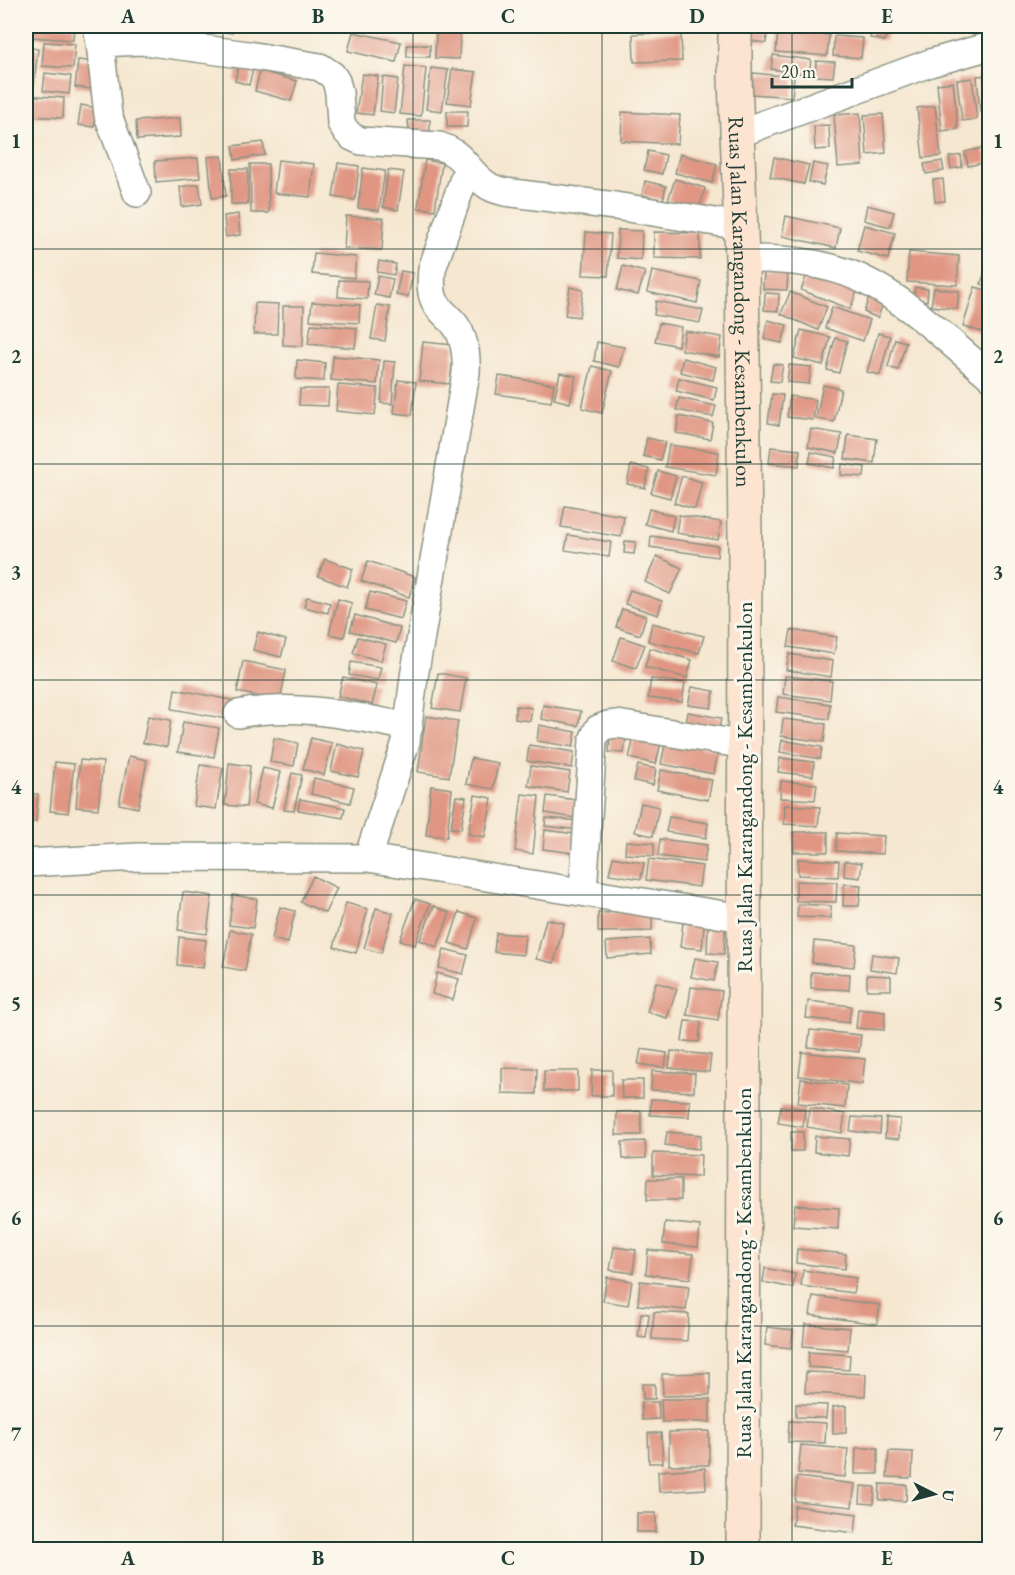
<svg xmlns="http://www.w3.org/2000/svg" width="1015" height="1575" font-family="'EB Garamond',serif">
<rect width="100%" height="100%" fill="#fbf7ec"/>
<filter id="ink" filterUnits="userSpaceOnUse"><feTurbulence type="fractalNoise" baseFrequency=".0167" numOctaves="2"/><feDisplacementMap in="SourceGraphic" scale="12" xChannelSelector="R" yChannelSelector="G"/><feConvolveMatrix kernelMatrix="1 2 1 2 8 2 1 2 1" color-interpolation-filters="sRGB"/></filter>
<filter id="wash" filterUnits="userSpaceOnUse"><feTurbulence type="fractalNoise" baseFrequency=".008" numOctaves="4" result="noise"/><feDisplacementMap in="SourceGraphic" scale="24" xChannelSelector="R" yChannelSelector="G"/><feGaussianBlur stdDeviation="1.35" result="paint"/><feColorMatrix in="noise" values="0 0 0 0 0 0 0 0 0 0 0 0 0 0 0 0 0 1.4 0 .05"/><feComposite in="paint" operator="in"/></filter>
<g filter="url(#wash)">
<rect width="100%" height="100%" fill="#f5e7d0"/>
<g id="blocks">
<path fill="#e09683" d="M30,26H74L73,40L29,37Z
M187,26H205L204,33L186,32Z
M208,26H233L232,33L208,30Z
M753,26H768L766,43L751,41Z
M800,26H838V31L800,27Z
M873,26H888L885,41L870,38Z
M778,30L829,35L827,56L776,52Z
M353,32L401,42L396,62L348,51Z
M681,32L682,61L634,62L633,34Z
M436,33L460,34L459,59L435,58Z
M834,36L863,38L861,58L833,56Z
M44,42L75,44L73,68L42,66Z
M407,45H430V57H407Z
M26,47L38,49L34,84L26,83Z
M773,55L811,60L809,75L771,69Z
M78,60L95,62L92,89L75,87Z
M816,61L835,62L833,77L815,76Z
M238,66L253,69L249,85L235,81Z
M405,66L426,68L421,116L400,114Z
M431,68L448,70L442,111L426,109Z
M452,69L476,72L471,105L447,102Z
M260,71L297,81L291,101L255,91Z
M45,73L71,76L69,94L43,91Z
M753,73L794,77L792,97L752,94Z
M362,74L378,76L373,115L356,113Z
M990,75V112H980L977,76Z
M383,77L398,79L394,113L380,111Z
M972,78L977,119L962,121L957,80Z
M953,82L958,129L942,131L937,84Z
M26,95L64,98L63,118L26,116Z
M81,105L97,108L94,127L78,125Z
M935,106L941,156L923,158L917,108Z
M447,111H468L467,127H447Z
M622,112L680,115L678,144L621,141Z
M860,113L863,165L838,167L834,115Z
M883,114L886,153L867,155L864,115Z
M983,117H990V135L985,136Z
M180,118L181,137L137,140L136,121Z
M408,120H430V131H409Z
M829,125L830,149L815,150L814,126Z
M263,142L265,155L235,160L233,146Z
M983,148L987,162L968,166L965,152Z
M648,151L666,155L662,174L644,170Z
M680,154L717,164L712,183L675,173Z
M961,155L962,167L951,169L949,157Z
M222,156L226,196L212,198L208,157Z
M774,157L809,165L804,184L770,177Z
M198,158L200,178L156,182L155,161Z
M278,160L314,164L310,197L274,193Z
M425,160L442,163L435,210L418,208Z
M942,161L944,171L926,174L924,164Z
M338,163L359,166L355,200L333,197Z
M813,163L828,166L823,185L809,182Z
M250,164H268L269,213H251Z
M363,168L385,171L379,211L358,208Z
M231,169H248V204H231Z
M388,170L404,172L398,210L383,207Z
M675,179L705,188L699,210L668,200Z
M943,179L945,201L935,202L933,180Z
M645,181L666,186L663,200L642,195Z
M199,184L202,204L182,207L180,187Z
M867,205L894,212L890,227L864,220Z
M238,214L240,235L226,237L224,216Z
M346,216L384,218L382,250L344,248Z
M786,216L840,228L836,248L782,236Z
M864,225L895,233L888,259L857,251Z
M618,230L642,231L641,260L617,258Z
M586,232L611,234L608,276L583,275Z
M654,232L700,233V259L654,258Z
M909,252L959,256L957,285L907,282Z
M314,253L356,257L354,278L312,274Z
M379,261L396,264L394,275L377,272Z
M623,266L645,272L638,295L617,290Z
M986,268L990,270V286L981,284Z
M809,270L858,289L850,309L801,290Z
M401,271L413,273L408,297L396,295Z
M652,271L701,281L697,303L647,292Z
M764,271L788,272L787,290L763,289Z
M378,276L393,279L389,298L374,295Z
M339,280L368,281L367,299L338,297Z
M570,287L583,290L579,317L565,315Z
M915,287L928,289L927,301L913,299Z
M975,287L990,291V309L982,332L963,326Z
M934,288L959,291L957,309L931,306Z
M790,292L827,307L818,330L781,314Z
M765,293L779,294L778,311L764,310Z
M869,297L883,303L878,318L864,312Z
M656,301L703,310L700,323L654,315Z
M312,302L360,305L359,323L310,320Z
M255,303L278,304L277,334H254Z
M377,305L390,307L385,341L371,339Z
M283,306H304L303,346L283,345Z
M832,307L870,320L863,341L825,328Z
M768,320L787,325L782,343L764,339Z
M659,323L681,327L678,346L655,341Z
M311,324L357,328L355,348L308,344Z
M801,330L830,337L823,365L794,358Z
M685,331L722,337L719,357L682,350Z
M878,333L890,336L880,375L867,372Z
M835,338L847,341L839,373L827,370Z
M895,339L906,342L898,370L888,367Z
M423,342L454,345L450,384L419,381Z
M597,342L624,347L619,367L594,361Z
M333,356L379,360L377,384L331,380Z
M683,358L716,367L713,380L680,372Z
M297,360L325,363L324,381L296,379Z
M384,361L395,362L392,404L381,403Z
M773,364L783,365L780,382L770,381Z
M789,365L811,367L809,384L787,382Z
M592,366L612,371L602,413L582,408Z
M560,373L576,376L570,403L554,399Z
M499,376L554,384L551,402L496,394Z
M679,378L717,387L714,400L676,391Z
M398,380L416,382L412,415L394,413Z
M338,385L378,388L375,415L336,411Z
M823,385L841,389L834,422L816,419Z
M300,389H329L328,406L299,405Z
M772,394L783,395L779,425L768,423Z
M790,396L816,400L813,420L787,417Z
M679,398L716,406L713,417L676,410Z
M679,416L713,423L710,439L676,433Z
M811,429L842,434L838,453L808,447Z
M848,435L877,439L874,463L845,459Z
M647,438L665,442L660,460L643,456Z
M669,445L719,452L716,475L665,467Z
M771,447L800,450L799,466L769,463Z
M811,452L836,457L834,468L809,463Z
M842,464L865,467L864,477L841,475Z
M631,465L649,469L645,488L627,484Z
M658,471L676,476L670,498L651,493Z
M682,476L702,482L695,509L674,503Z
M565,506L624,516L621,537L561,527Z
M649,509L674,516L671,531L645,524Z
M679,515L721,522L718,540L676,533Z
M568,535L611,542L609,557L565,550Z
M651,536L718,546L717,557L650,547Z
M625,541L636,542L634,554L624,553Z
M657,556L682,568L670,594L645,582Z
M325,559L353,569L347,587L318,576Z
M368,561L415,577L409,597L361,581Z
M630,590L662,601L658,615L625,604Z
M370,592L406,601L401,619L365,610Z
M307,597L330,603L328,613L304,607Z
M338,599L352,603L344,637L329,634Z
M622,609L646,616L640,635L616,627Z
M355,615L400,628L396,643L350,631Z
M652,623L704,636L699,653L648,641Z
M791,630L837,637L834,654L788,647Z
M258,632L286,640L281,657L253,650Z
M358,637L386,644L381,661L353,653Z
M621,637L645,645L636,668L613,661Z
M650,648L692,660L687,678L645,667Z
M789,654L833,661L831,677L786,670Z
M243,661L286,670L280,701L237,692Z
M351,662L381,667L378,680L349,675Z
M438,673L466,678L460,712L432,708Z
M785,676L832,681L830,700L783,694Z
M343,677L377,685L372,705L338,696Z
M651,679L685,683L682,702L648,698Z
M692,687L714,691L711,708L688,705Z
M175,689L231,700L227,719L172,709Z
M778,697L830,704L829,719L776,712Z
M543,705L581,711L578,726L541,719Z
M516,706L532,708L530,721L515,719Z
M688,712L721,718L719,730L686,724Z
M148,716L171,720L167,747L143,743Z
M426,716L458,721L449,777L418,772Z
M783,719L826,724L824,742L781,736Z
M183,722L219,728L214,757L178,752Z
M539,725L576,732L573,747L537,741Z
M610,736L626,738L624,753L609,752Z
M634,737L661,742L656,764L629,758Z
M274,738L298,743L294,766L270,762Z
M311,738L332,743L324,775L303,769Z
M666,740L718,750L714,774L661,764Z
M782,740L822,747L820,759L780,752Z
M337,744L364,751L358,777L331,771Z
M529,745L574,752L572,768L527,761Z
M129,756L147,760L138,808L119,804Z
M471,758L498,763L493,789L466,784Z
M780,758L814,762L813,776L778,772Z
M80,760L103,762L98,809L76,807Z
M55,762L74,764L68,813L50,811Z
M229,763L250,766L246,807L225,805Z
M200,765L223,768L216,809L194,806Z
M638,765L656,769L653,785L634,781Z
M531,766L570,772L567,792L528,786Z
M263,768L281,772L272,808L254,804Z
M661,770L712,780L708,800L657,790Z
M292,773L302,775L294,811L284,810Z
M314,778L354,787L350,803L311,794Z
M781,781L817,784L815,800L780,798Z
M431,786L452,789L447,837L426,835Z
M26,794H38L36,822L26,821Z
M522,794L539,796L533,854L515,851Z
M475,795L492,798L485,837L468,834Z
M456,796L466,797L461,829L451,828Z
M547,796L584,801L581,819L545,813Z
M300,799L345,808L343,818L298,810Z
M641,803L659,807L653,836L635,832Z
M785,805L820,807L818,826L784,824Z
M669,817L708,823L706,838L666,832Z
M546,818L580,821L579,830L545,826Z
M545,830L575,834L573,853L543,849Z
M794,832H828V852H794Z
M837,833L884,836L883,854L836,851Z
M660,839L707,845L704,862L658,856Z
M626,841L654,843V856L625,854Z
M613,857L644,863L641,879L609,874Z
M649,859L702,866L699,887L646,880Z
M798,859L839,861L838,877L798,875Z
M845,861L862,863L860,878L844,876Z
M313,876L337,888L325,913L301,902Z
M796,881L837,882L836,902L796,901Z
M844,884L861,885L859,906H843Z
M183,892L212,896L207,934L178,930Z
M233,895L257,899L253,928L229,925Z
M415,899L430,904L415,945L400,940Z
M346,903L368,909L356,953L334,947Z
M798,904L831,906V918L797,917Z
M434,906L450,913L437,947L420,940Z
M280,907L295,911L288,943L272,939Z
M376,908L393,913L381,953L364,948Z
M652,911V931L598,932V913Z
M459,912L477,918L468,949L449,943Z
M546,919L564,923L554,963L536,959Z
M683,923L704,925L702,949L680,947Z
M708,927L725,928L724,954L707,953Z
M230,930L251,934L245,971L223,967Z
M496,933L525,935L523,955L494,952Z
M179,937L206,940L203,968L177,965Z
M650,939L651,954L607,958L606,942Z
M814,941L856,945L854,967L812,963Z
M444,949L468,955L463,974L439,968Z
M872,954L899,958L897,973L870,969Z
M695,958L718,962L714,981L691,977Z
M811,972L850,974L849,990L811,988Z
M437,973L459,979L453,1000L432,994Z
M867,975L891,976V990H867Z
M656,982L677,989L667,1018L647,1012Z
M691,987L722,991L718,1020L687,1015Z
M808,1001L851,1006L849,1023L806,1018Z
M858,1009L885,1012L884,1030L856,1028Z
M685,1021L701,1022L699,1042L682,1041Z
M810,1030L861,1035L859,1052L808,1047Z
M641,1049L667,1053L665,1068L638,1064Z
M671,1051L711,1055L709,1072L669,1068Z
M802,1052L865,1059L862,1084L799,1076Z
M502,1068L537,1069L536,1094L502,1093Z
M592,1070H612V1096H591Z
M544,1071H578V1091H544Z
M652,1071L695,1073L694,1092L651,1090Z
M801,1079L847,1085L845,1108L798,1103Z
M621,1080H643V1098H622Z
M651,1099L690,1101L689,1117L650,1115Z
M781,1106L805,1109L803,1127L778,1123Z
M810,1108L845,1114L842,1133L807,1127Z
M641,1111V1135H616L617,1112Z
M852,1117L881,1119L880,1134L850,1131Z
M886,1118L900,1119L899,1139L885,1138Z
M667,1132L701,1135L699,1149L665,1145Z
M791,1132H803V1151H791Z
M815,1136L850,1139L848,1156L814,1152Z
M645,1141L646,1158L623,1159L622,1142Z
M653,1153L701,1155L700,1177L653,1175Z
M648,1179H681V1200H647Z
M795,1205L839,1208L838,1229L793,1226Z
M665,1222L700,1226L698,1247L663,1244Z
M614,1247L636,1250L633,1273L610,1270Z
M797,1249L846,1254L845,1269L796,1263Z
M648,1250L693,1254L690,1279L646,1274Z
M765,1268L795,1274L793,1288L763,1282Z
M803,1270L856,1278L853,1293L801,1286Z
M607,1277L632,1281L628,1305L603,1301Z
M640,1281L689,1286L686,1310L638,1305Z
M813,1296L880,1305L877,1324L810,1315Z
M654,1312L689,1314L687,1341L652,1339Z
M641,1313L649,1314L646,1338L638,1337Z
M805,1324L850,1328L848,1350L803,1346Z
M767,1327L793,1330L791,1348L765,1345Z
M809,1352L850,1355L849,1370L808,1367Z
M806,1372L866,1374L865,1396L805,1393Z
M710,1373V1395L663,1396L662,1374Z
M642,1384H655V1399H643Z
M661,1399H710V1422H662Z
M641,1402H658L659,1419L642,1420Z
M796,1404L827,1405L826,1418L796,1417Z
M846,1406V1433L833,1434V1407Z
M789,1421L826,1423L825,1443L788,1442Z
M709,1431V1465H669V1432Z
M648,1433H661L663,1463H649Z
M801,1445L848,1449L845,1477L798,1473Z
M856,1448H878V1474H855Z
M889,1451L913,1452L912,1478L887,1477Z
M705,1468L706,1489L659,1492L658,1471Z
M797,1477L855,1484L852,1507L795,1501Z
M880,1484L907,1485L906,1501L879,1500Z
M861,1486L875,1487L874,1504L860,1503Z
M795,1506L857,1514L855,1533L792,1525Z
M637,1513H656V1532H637Z"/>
</g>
</g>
<g filter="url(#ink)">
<use href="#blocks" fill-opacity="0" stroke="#8a9282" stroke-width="1.5"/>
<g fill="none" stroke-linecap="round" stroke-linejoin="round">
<defs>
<path id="minor" d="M97,26L100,43L143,41L248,55L320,67L332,75L336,81L339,92L341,123L345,130L352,137L361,141L439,146C465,154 466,171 487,185C492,189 498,190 505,192L615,206L741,226
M100,43L108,115L137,193
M737,134L930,63L990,46
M742,259C782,259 823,261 860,278C909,301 949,342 990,376
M238,714C296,702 352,716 409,727
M368,858L406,742L414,677L466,373C467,354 465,334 451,320C445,314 439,309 435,302C430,292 431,280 432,269L468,167
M26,863L139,857L368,858L743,918
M583,892L593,740L598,729L608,725L617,724L746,745"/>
<g id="secondary">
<path id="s1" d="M735,26V79L742,259L745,540L743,1550"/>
</g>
</defs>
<use href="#minor" stroke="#8a9282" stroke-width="30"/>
<use href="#secondary" stroke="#8a9282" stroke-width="36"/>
<use href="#minor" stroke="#fff" stroke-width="27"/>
<use href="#secondary" stroke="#fde4d1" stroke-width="33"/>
</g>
</g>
<path fill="none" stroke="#1f3d34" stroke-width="1.5" stroke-opacity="0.55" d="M223,26V1550M413,26V1550M602,26V1550M792,26V1550M26,249H990M26,464H990M26,680H990M26,895H990M26,1111H990M26,1326H990"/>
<g text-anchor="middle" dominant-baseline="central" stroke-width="6" stroke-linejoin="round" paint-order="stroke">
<g font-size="22" fill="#1f3d34" stroke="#fbf7ec">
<text stroke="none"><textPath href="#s1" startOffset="276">Ruas Jalan Karangandong - Kesambenkulon</textPath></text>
<text transform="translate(744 787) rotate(-90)">Ruas Jalan Karangandong - Kesambenkulon</text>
<text transform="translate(743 1273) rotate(-90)">Ruas Jalan Karangandong - Kesambenkulon</text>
</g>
</g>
<rect width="1015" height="1575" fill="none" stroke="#fbf7ec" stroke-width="66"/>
<g transform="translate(934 1494) rotate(96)" stroke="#fbf7ec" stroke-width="4.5" paint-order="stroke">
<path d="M0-4.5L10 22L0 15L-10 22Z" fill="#1f3d34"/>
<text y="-9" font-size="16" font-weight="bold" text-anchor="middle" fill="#1f3d34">U</text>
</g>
<path d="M772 78v9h80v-9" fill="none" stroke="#1f3d34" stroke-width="3"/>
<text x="781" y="78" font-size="18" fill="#1f3d34" stroke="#fbf7ec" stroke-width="4.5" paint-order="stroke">20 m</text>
<rect x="33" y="33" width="949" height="1509" fill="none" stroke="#1f3d34" stroke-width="2"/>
<g font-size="20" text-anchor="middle" font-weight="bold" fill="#1f3d34">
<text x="128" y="23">A</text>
<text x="318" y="23">B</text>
<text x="508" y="23">C</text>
<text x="697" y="23">D</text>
<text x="887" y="23">E</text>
<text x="16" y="148">1</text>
<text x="998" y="148">1</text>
<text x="16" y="363">2</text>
<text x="998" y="363">2</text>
<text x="16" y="579">3</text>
<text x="998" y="579">3</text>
<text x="16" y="794">4</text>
<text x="998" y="794">4</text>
<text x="16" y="1010">5</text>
<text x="998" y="1010">5</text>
<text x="16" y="1225">6</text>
<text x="998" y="1225">6</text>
<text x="16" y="1441">7</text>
<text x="998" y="1441">7</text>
<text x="128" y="1565">A</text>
<text x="318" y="1565">B</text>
<text x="508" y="1565">C</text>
<text x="697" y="1565">D</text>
<text x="887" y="1565">E</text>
</g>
</svg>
